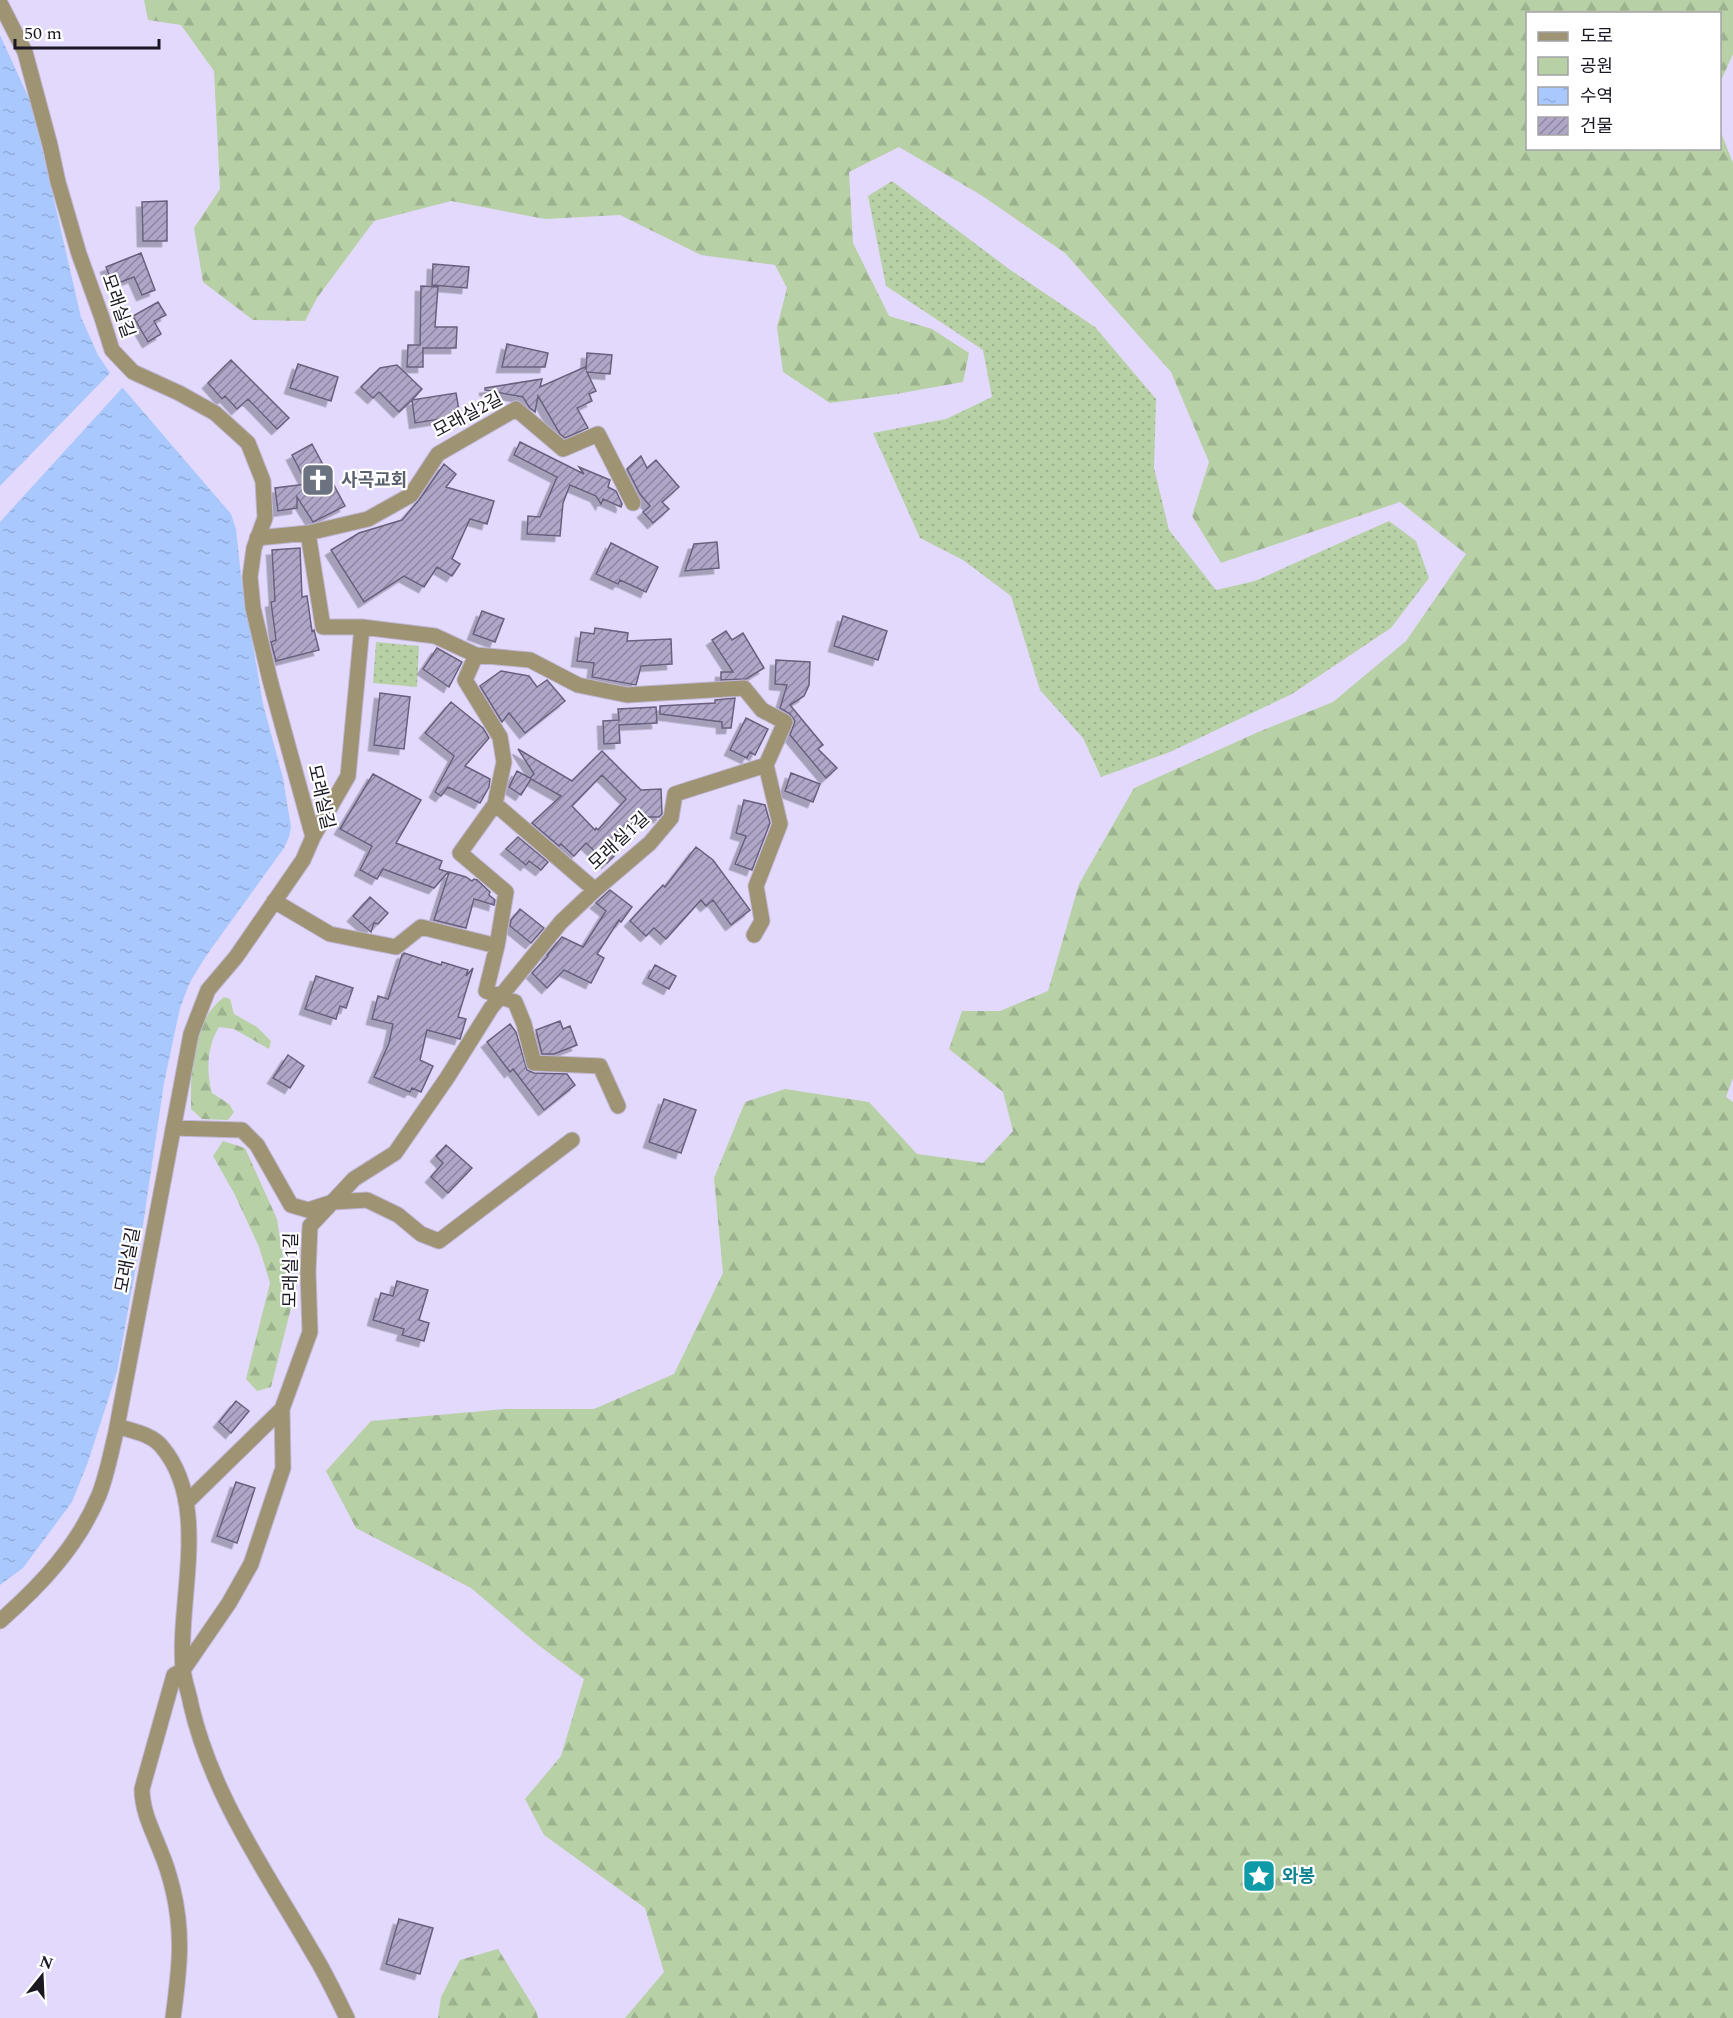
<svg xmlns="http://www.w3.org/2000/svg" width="1733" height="2018" font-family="Spectral,'Noto Sans KR',serif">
<defs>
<pattern id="green-dots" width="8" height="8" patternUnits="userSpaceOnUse" patternTransform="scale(1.5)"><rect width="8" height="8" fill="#b7d0a5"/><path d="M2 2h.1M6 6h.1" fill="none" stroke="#9db28e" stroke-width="1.8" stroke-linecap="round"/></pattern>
<pattern id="forest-firs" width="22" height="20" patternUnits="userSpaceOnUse" patternTransform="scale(1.5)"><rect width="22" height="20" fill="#b7d0a5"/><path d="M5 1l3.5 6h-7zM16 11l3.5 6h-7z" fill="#9db28e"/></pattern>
<pattern id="water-ripples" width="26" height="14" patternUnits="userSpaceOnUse" patternTransform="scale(1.5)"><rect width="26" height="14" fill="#a9c9fe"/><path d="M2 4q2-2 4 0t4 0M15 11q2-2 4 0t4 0" fill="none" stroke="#91acd9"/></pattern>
<pattern id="building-hatch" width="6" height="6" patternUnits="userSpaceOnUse" patternTransform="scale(1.5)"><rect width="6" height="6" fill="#b0a6c7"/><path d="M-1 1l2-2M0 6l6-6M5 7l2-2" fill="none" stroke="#8e86a1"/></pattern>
<filter id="shadow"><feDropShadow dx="-5.5" dy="5.5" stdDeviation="0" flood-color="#0004"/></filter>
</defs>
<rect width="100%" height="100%" fill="#e3d9fc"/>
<path fill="url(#green-dots)" d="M892,181L1009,269L1095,327L1156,399L1154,468L1169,530L1216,590L1255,581L1389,521L1416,541L1429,578L1391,628L1292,694L1170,752L1101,777L1083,738L1040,690L1011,596L963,560L920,538L873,433L946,419L992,397L983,350L886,286L868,196Z
M376,642L419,646L417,687L373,683Z"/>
<path fill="url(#forest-firs)" d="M144,0H1733V54L1720,83V14H1528V148H1720V130L1733,163V1078L1726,1097L1733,1102V2018H625L664,1972L645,1908L544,1835L525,1799L561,1756L584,1679L537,1644L471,1588L356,1528L326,1471L371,1421L505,1409H594L674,1374L723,1273L714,1178L745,1102L785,1089L869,1102L917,1154L983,1163L1013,1131L1003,1092L949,1049L962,1011H1000L1048,991L1079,884L1134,788L1256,733L1333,702L1406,641L1466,554L1400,502L1221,563L1192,516L1209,462L1171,372L1065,253L981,195L899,147L849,172L853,243L889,316L932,329L969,353L963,382L896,394L830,403L783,372L777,327L787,288L775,265L701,255L620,215L545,219L451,201L374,221L317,298L305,321L253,320L203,282L194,228L220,189L214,71L181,25L148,20Z
M224,997L230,999L234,1014L257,1027L271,1041L269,1049L234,1029L219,1027C207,1046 206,1072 212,1093L229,1104L234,1112L228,1120L202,1119L191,1109C191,1070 190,1023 224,997Z
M223,1141L245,1148L277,1219L291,1308L271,1387L257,1391L246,1379L270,1283L259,1247L235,1195L213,1156Z
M498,1949L536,2011L538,2018H438L441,1997L460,1960Z"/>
<path fill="url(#water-ripples)" d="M0,35L32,105L81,317L98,355L110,373L231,514L236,529L241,575L263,704L283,778L291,827L289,837L284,848L206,956L190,982L180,1008L164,1083L142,1232L117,1372L88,1462L72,1502L23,1568L0,1585Z"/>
<path fill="#e3d9fc" d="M110,373L123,387L0,522V486Z"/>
<path fill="url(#building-hatch)" stroke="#69607e" stroke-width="1.5" fill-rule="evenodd" filter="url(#shadow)" d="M167,201V241H143L142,202Z
M141,253L155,290L142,295L134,277L113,285L106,267Z
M433,264L469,267L467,288L432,285Z
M421,286L438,287L435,327H457L456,348H423V367H407L408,345H420Z
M158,302L166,315L154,321L161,334L148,342L133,316Z
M507,344L548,353L545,367H502Z
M587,353L612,355L610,374L587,372L596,391L589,394L592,401L577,408L588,428L565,438L560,434L538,396L535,412L529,407L523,397L485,390V388L542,379L540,387L585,367L586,369Z
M231,360L289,418L277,429L248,399L237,409L225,396L222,399L208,383Z
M298,364L338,377L331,401L290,388Z
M397,365L422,389L412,400L456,393L460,416L415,423L412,400L399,412L379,392L373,398L361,387L380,368Z
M520,442L584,474L579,467L610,480L608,487L616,491L622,504L621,507L603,499L601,504L596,496L570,485L563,503L560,536L527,534L528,516L540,517L557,477L514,455Z
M312,444L345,506L313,522L297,497V508L278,511L275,488L307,484L292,455Z
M641,456L647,468L656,460L679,487L662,502L669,509L653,523L643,512L650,506L640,494L627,469Z
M444,464L456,474L446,487L494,501L487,524L470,519L452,559L460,564L452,576L437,567L424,587L404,576L364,602L331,550L359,533L402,520L419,500Z
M717,542L719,568L685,571L694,544Z
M611,543L658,567L646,592L620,580L618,584L596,574Z
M300,548L302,597L307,596L312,631L314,630L319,650L276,661L271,642L276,640L271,602L275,601L272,550Z
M482,611L504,619L495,642L473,634Z
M843,616L887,631L878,660L834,646Z
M595,628L628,633L627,641L671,639L672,664L641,666L636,685L592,677L594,663L577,661L581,632L594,634Z
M726,631L732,640L743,633L764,668L746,679L721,680V672H733L712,640Z
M437,648L462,662L449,687L423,669Z
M776,660L810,662L809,685L804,696L790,705L823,745L818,749L837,768L826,778L790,735L795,721L790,714L780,708L787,685L775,684Z
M501,671L529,676L537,687L547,680L565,701L525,733L509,713L502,722L480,686Z
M380,693L410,697L404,749L374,745Z
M735,698L731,728H722V722L660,714V706L715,703V700Z
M451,702L483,728L489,738L465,766L490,779L489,787L480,803L448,787L441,796L435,792L454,756L425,733Z
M656,707L657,723L619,725L620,743L604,744L603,721L619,720L618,709Z
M746,718L768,729L755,755L750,752L747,758L730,750Z
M518,749L572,781L602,751L641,790L661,789L662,814L659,817H638L613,845L619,851L607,863L586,843L574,856L561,844L559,846L532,823L561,796L531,779L521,795L509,787L517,771L530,778L534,774ZM602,775L626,799L598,830L596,828L595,830L572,806Z
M791,773L820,784L813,802L785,791Z
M373,774L421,800L396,843L442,861L439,869L448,872L434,888L383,869L377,879L360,870L372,846L340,829Z
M744,800L765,805L770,823L752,870L735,864L746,836L736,833Z
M518,837L548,862L541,870L529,861L526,865L506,849Z
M696,847L713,860L750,910L731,925L713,900L706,906L701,900L666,939L654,928L646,936L630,921L663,885L665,887Z
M449,872L466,877L472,881L474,879L477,880L490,892L489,895L495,900L494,905L474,899L466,928L434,920Z
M610,890L632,907L621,922L619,920L597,954L604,958L591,983L564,970L547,988L532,973L548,956L547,955L562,937L583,947L606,911L596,903Z
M370,897L388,913L378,924L374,923L371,932L353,916Z
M520,909L544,928L531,943L510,926L511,920Z
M404,953L441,965L442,962L468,970L466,976L473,968L458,1017L466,1019L460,1039L427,1030L420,1060L433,1066L421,1092L412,1088L410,1092L374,1077L389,1043L393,1024L372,1019L378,996L388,999L402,955Z
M655,965L676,976L669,989L648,978Z
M316,976L353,988L346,1008L340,1006L336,1019L305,1009Z
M560,1021L563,1029L570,1026L577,1045L554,1054H542L536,1030Z
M510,1024L516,1032L527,1070L534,1073L567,1074L575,1085L544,1110L513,1069L510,1072L487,1042Z
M288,1055L304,1066L290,1088L273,1078Z
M664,1099L696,1110L681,1153L649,1142Z
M446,1145L472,1168L448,1193L431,1177L443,1163L436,1156Z
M397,1281L428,1290L419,1320L429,1323L424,1341L402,1335L404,1329L373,1320L381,1293L393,1296Z
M236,1401L249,1411L231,1433L219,1422Z
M236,1482L255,1488L237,1543L217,1536Z
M399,1919L433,1928L420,1974L386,1964Z"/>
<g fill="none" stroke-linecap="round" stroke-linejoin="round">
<defs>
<path id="minor" d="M0,3L25,52L50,145L58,182L79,254L102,318L112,350L133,372L179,393L215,413L248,443L263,481L265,518L254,548L250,577L253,608L270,680L313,837L303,860L236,957L208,990L191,1034L116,1432C111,1452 107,1475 99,1495C78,1546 41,1585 0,1621
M308,533L323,627H362
M257,538L308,533L368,519L411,495L438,454L516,409L563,449L598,434L633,503
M476,655L465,680L500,737L504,762L495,804L460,853L506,892L497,946
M495,804L595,890
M274,901L330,934L396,947L421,927L497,946L486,991L515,1002L524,1024L534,1063L600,1066L618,1106
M754,935L762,921L756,886L780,824L766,765
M173,1128L242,1130L257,1145L291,1205L308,1210L333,1202L367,1200L398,1215L421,1234L439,1241L572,1140
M117,1426C132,1431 152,1434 162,1447C211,1505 177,1601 183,1669C184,1681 189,1693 191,1705C212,1796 267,1873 313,1953C326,1974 336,1996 347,2018
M186,1503L282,1409L310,1332L308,1272L310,1226L354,1179L395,1153L447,1078L491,1008L561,922L595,890L650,843L671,818L675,794L766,765L785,722L762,710L744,688L627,695L578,685L530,660L476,655L435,636L362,627L348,776L313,837
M173,2018C179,1972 184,1936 173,1890C170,1878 167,1866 162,1855C154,1833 142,1813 142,1789L174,1675L183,1670L229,1603L251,1564L283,1468L282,1409"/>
</defs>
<use href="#minor" stroke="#bfb6d5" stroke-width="17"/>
<use href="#minor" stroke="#9e9373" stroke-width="15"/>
</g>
<defs>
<symbol id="church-square" viewBox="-11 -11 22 22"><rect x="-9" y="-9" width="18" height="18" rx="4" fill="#6b7280" stroke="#fff"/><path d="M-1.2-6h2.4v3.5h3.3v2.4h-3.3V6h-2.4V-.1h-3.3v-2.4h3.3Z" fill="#fff"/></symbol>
<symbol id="sight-square" viewBox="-11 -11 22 22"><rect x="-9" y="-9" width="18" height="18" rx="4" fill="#0f9aa8" stroke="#fff"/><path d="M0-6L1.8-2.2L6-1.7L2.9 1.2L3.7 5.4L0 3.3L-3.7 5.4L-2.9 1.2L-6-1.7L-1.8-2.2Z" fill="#fff"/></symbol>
</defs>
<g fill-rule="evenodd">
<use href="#church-square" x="299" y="461" width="38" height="38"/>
<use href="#sight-square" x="1240" y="1857" width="38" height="38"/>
</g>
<g text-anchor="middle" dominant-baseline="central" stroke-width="4.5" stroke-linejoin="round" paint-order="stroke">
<g font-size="18" fill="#1b1723" stroke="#fff">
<text transform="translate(118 306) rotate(71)">모래실길</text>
<text transform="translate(468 415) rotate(-28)">모래실2길</text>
<text transform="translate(321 797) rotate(77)">모래실길</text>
<text transform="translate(619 841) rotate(-43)">모래실1길</text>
<text transform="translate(128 1260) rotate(-79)">모래실길</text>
<text transform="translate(291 1270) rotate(-89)">모래실1길</text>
</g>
<g font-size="18" font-weight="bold" fill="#5b616d" stroke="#fff" text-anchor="start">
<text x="341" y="480">사곡교회</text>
</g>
<g font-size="18" font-weight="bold" fill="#0d838f" stroke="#fff" text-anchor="start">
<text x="1282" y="1876">와봉</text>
</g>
</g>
<rect x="1526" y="12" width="195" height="138" fill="#ffffff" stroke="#a4a2a7" stroke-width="1.5"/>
<rect x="1538" y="32" width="30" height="9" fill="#9e9373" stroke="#a4a2a7" stroke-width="1.5"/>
<text x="1580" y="42" font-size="18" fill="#1b1723">도로</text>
<rect x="1538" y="57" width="30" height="18" fill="#b7d0a5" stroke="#a4a2a7" stroke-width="1.5"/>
<text x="1580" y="72" font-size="18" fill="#1b1723">공원</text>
<rect x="1538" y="87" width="30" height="18" fill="url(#water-ripples)" stroke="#a4a2a7" stroke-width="1.5"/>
<text x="1580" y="102" font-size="18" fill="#1b1723">수역</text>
<rect x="1538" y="117" width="30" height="18" fill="url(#building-hatch)" stroke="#a4a2a7" stroke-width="1.5"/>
<text x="1580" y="132" font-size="18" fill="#1b1723">건물</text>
<g transform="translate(42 1976) rotate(18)" stroke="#ffffff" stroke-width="4.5" paint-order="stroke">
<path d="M0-4.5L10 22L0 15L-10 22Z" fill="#1b1723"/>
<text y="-9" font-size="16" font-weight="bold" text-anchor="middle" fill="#1b1723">N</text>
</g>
<path d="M15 39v9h144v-9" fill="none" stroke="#1b1723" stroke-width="3"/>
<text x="24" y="39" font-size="18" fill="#1b1723" stroke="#ffffff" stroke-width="4.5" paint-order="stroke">50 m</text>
</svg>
